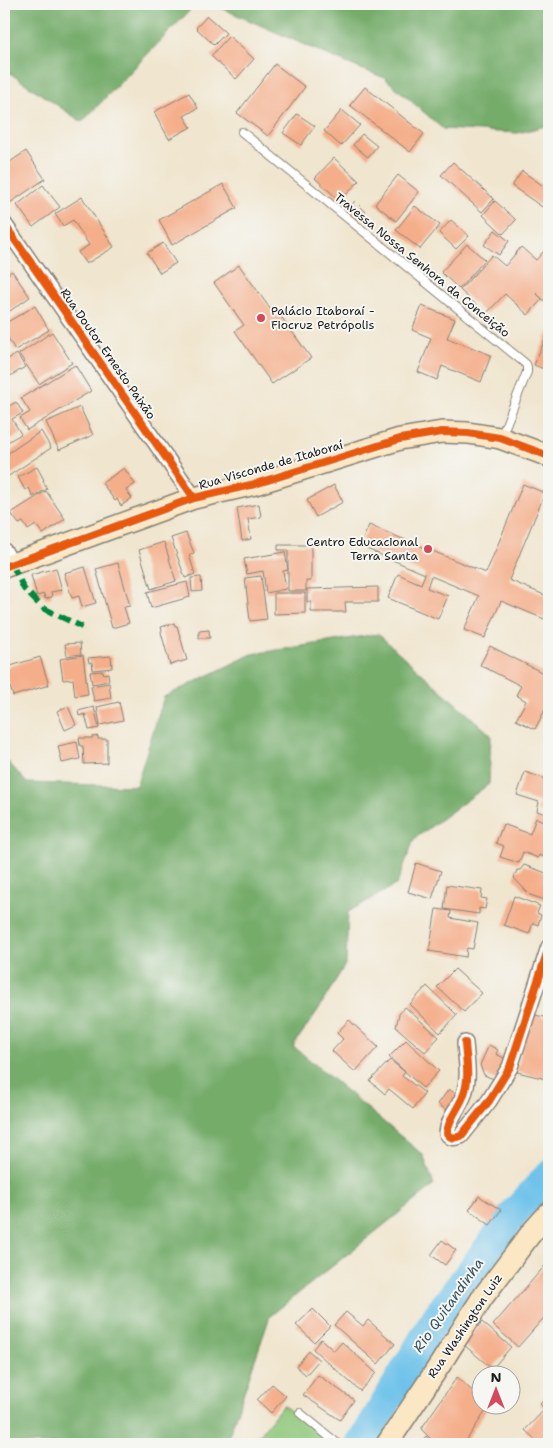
<svg xmlns="http://www.w3.org/2000/svg" width="553" height="1448" font-family="'Shantell Sans',sans-serif">
<rect width="100%" height="100%" fill="#f6f6f2"/>
<filter id="ink" filterUnits="userSpaceOnUse"><feTurbulence type="fractalNoise" baseFrequency=".02" numOctaves="2"/><feDisplacementMap in="SourceGraphic" scale="10" xChannelSelector="R" yChannelSelector="G"/><feConvolveMatrix kernelMatrix="1 2 1 2 8 2 1 2 1" color-interpolation-filters="sRGB"/></filter>
<filter id="wash" filterUnits="userSpaceOnUse"><feTurbulence type="fractalNoise" baseFrequency=".0096" numOctaves="4" result="noise"/><feDisplacementMap in="SourceGraphic" scale="20" xChannelSelector="R" yChannelSelector="G"/><feGaussianBlur stdDeviation="1.12" result="paint"/><feColorMatrix in="noise" values="0 0 0 0 0 0 0 0 0 0 0 0 0 0 0 0 0 1.4 0 .05"/><feComposite in="paint" operator="in"/></filter>
<g filter="url(#wash)">
<rect width="100%" height="100%" fill="#f0e5ce"/>
<path fill="#90c87b" stroke="#56724c" d="M283,1405L329,1442L328,1444H252Z"/>
<path fill="#74ac6b" stroke="#486444" d="M4,4H196L82,122L4,69Z
M212,4H549V125L518,133L443,129L385,78L346,63Z
M378,634L491,735L489,784L414,839L397,884L348,912L346,963L318,1010L293,1046L423,1155L434,1185L270,1316L226,1444H4V757L27,783L136,786L164,697L252,654Z"/>
<g fill="none" stroke-linecap="round" stroke-linejoin="round">
<path stroke="#6ec2eb" stroke-width="30" d="M360,1444L366,1436L438,1315L517,1210L549,1175"/>
</g>
<g id="blocks">
<path fill="#f5ae8a" d="M207,16L226,33L214,45L196,28Z
M229,36L254,59L236,79L211,56Z
M275,64L305,87L268,136L237,113Z
M365,87L424,134L410,152L350,105Z
M189,93L198,108L184,116L191,127L169,139L154,112Z
M342,110L360,125L341,146L324,131Z
M297,114L315,126L301,145L283,133Z
M362,134L377,146L368,157L353,145Z
M26,151L45,179L10,203L4,194V166Z
M334,158L359,181L340,201L315,178Z
M453,162L494,199L482,212L441,175Z
M522,171L549,190V208L548,211L512,186Z
M398,175L419,192L396,221L375,204Z
M223,184L237,208L172,245L159,220Z
M43,185L60,207L33,227L17,205Z
M82,197L114,247L86,264L78,252L89,245L73,220L63,226L55,214Z
M355,201L366,212L355,223L344,213Z
M495,201L516,220L503,234L483,215Z
M415,206L440,225L420,249L396,230Z
M451,220L469,236L456,249L439,233Z
M495,230L509,241L499,255L484,245Z
M163,243L176,263L160,273L147,253Z
M467,244L485,260L459,289L441,272Z
M521,247L536,260L543,252L549,257V264L545,270L549,274V305L536,293L542,299L528,315L505,294L486,314L460,290L492,255L505,266Z
M239,265L271,310L275,308L311,358L272,384L235,331L244,325L214,283Z
M12,271L30,297L4,315V277Z
M35,306L49,330L15,350L4,331V324Z
M422,306L455,319L447,338L491,355L481,382L442,366L437,380L418,372L431,338L412,330Z
M549,330V371L534,365Z
M52,332L72,363L39,384L19,354Z
M17,354L25,367L7,378L4,373V361Z
M75,365L91,391L27,430L20,418L30,412L21,398Z
M16,402L23,413L12,419L21,434L4,444V409Z
M80,407L93,435L59,450L46,422Z
M41,431L51,448L4,479V456Z
M37,467L44,480L43,481L47,489L33,497L29,488L25,490L18,477Z
M124,468L135,484L126,490L132,498L121,506L117,499L115,501L102,483Z
M523,484L545,493L509,580L549,597V621L501,601L485,638L464,630L479,596L431,576L427,588L448,596L438,619L388,598L398,574L421,584L425,574L360,546L369,525L486,573Z
M334,485L343,502L316,517L307,500Z
M46,491L65,519L43,534L36,525L28,530L23,522L19,524L11,513Z
M259,504L261,517L248,519L251,539L242,541L237,508Z
M186,533L194,553L189,555L195,574L185,578L171,538Z
M164,542L176,581L151,589L139,550Z
M278,545H311V581H306V591H288V550H278Z
M285,552L288,570L283,571L286,589L266,593L263,571L247,574L244,559Z
M118,563L130,606L124,607L129,623L112,628L96,569Z
M85,567L96,603L82,607L79,596L72,598L64,573Z
M56,568L62,590L51,592L52,597L45,599L44,594L37,596L31,575Z
M261,576L267,619L250,621L245,578Z
M201,577L202,591L192,592L191,578Z
M187,582L190,597L151,608L147,592Z
M378,587V602H345L346,612H311V602H307V589Z
M274,593H305V613L274,614Z
M174,623L175,627L177,626L187,660L170,665L161,632L162,630L161,627Z
M209,630L210,638H199V631Z
M80,643L81,654L67,656L65,644Z
M490,646L549,676V702L535,729L516,720L526,701L516,695L521,686L480,665Z
M83,655L88,694L75,696L73,679L63,680L60,659Z
M111,656L112,668L93,670L92,662L89,663L88,658Z
M40,657L49,685L13,696L4,668Z
M103,671L104,674L108,673L109,681L92,684L90,672Z
M109,683L111,698L94,701L91,686Z
M119,702L123,720L100,725L97,707Z
M68,706L76,725L65,730L57,711Z
M94,707L99,728L89,730L85,714L79,716L78,711Z
M98,736V739H107V763L84,764L83,746H80L79,738H92V737Z
M77,742L80,759L62,763L58,746Z
M525,772L549,780V815L537,811L539,802L517,795Z
M536,818L549,823V827L545,839L549,840V859L539,855L538,858L523,852L519,863L500,857L504,846L496,843L503,824L530,834Z
M416,863L441,871L432,899L408,892Z
M524,865L549,874V889L545,900L530,895L514,878L517,870H520Z
M447,885L482,890L481,898L487,899L485,909L479,908V914L444,909Z
M514,896L540,906L537,913L541,915L538,925L533,923L529,934L504,925Z
M436,909L451,911L450,918L478,923L473,949L467,948L466,957L429,951Z
M455,969L482,993L464,1012L437,987Z
M427,986L457,1015L440,1033L410,1004Z
M405,1007L439,1037L425,1052L396,1027L399,1014Z
M530,1014L549,1018V1064L546,1079L517,1072Z
M349,1020L378,1047L355,1072L332,1051L343,1039L337,1033Z
M406,1040L439,1071L423,1088L389,1057Z
M489,1045L498,1050L496,1054L506,1059L496,1080L484,1075L480,1065Z
M390,1060L405,1072L402,1076L425,1093L413,1109L389,1089L385,1094L370,1081Z
M449,1089L461,1098L450,1113L438,1104Z
M479,1196L501,1210L490,1225L469,1210Z
M442,1240L456,1250L445,1265L431,1255Z
M549,1261V1312L518,1347L493,1325Z
M313,1309L330,1326L314,1342L296,1325Z
M346,1312L363,1326L368,1320L395,1344L378,1364L334,1325Z
M482,1322L511,1347L492,1369L463,1344Z
M321,1339L334,1351L342,1342L376,1373L360,1391L313,1349Z
M309,1351L319,1360L306,1375L296,1366Z
M318,1375L354,1400L340,1420L303,1395Z
M457,1377L480,1398V1406H489L464,1444H436L421,1429Z
M272,1384L286,1396L271,1413L257,1400Z
M549,1394V1413L540,1404Z
M543,1411L549,1416V1444H540L525,1430Z
M426,1436L434,1444H419Z"/>
</g>
</g>
<g filter="url(#ink)">
<use href="#blocks" fill-opacity="0" stroke="#868075" stroke-width="1"/>
<g fill="none" stroke-linecap="round" stroke-linejoin="round">
<defs>
<path id="lane" d="M242,132L526,364L527,367V372L501,437
M300,1413L338,1444"/>
<path id="street" d="M4,224L194,498
M4,551L12,564
M465,1043C466,1060 470,1077 464,1094C460,1107 448,1119 447,1133C451,1139 455,1138 461,1136L489,1101L510,1067L549,947"/>
<path id="secondary" d="M4,567L194,498L255,484L400,439L442,432L468,433L500,438L549,456
M387,1444L441,1363L482,1298L532,1232L549,1213"/>
</defs>
<use href="#lane" stroke="#868075" stroke-width="10"/>
<use href="#street" stroke="#868075" stroke-width="18"/>
<use href="#secondary" stroke="#868075" stroke-width="24"/>
<use href="#lane" stroke="#fff" stroke-width="8"/>
<use href="#street" stroke="#fff" stroke-width="15"/>
<use href="#secondary" stroke="#fbe7c3" stroke-width="21"/>
<path stroke="#00873e" stroke-width="6" stroke-dasharray="12 6" stroke-linecap="butt" d="M12,564L24,589L43,608L82,627"/>
<defs>
<path id="cycleway" d="M4,224L194,498
M4,567L194,498L255,484L400,439L442,432L468,433L500,438L549,456
M465,1043C466,1060 470,1077 464,1094C460,1107 448,1119 447,1133C451,1139 455,1138 461,1136L489,1101L510,1067L549,947"/>
</defs>
<use href="#cycleway" stroke="#f6f6f2" stroke-width="11"/>
<use href="#cycleway" stroke="#e8590c" stroke-width="8"/>
</g>
</g>
<g fill="#d1495b" stroke="#f6f6f2" stroke-width="2">
<circle cx="261" cy="318" r="5"/>
<circle cx="428" cy="549" r="5"/>
</g>
<g text-anchor="middle" dominant-baseline="central" stroke-width="4" stroke-linejoin="round" paint-order="stroke">
<g font-size="12" fill="#1c1c1c" stroke="#f6f6f2">
<text transform="translate(422 265) rotate(39)">Travessa Nossa Senhora da Conceição</text>
<text transform="translate(108 354) rotate(55)">Rua Doutor Ernesto Paixão</text>
<text transform="translate(271 465) rotate(-16)">Rua Visconde de Itaboraí</text>
<text transform="translate(465 1326) rotate(-56)">Rua Washington Luiz</text>
</g>
<g font-size="12" fill="#1c1c1c" stroke="#f6f6f2" text-anchor="start">
<text x="271" y="311">Palácio Itaboraí -<tspan x="271" dy="14">Fiocruz Petrópolis</tspan></text>
<text x="418" y="542" text-anchor="end">Centro Educacional<tspan x="418" dy="14">Terra Santa</tspan></text>
</g>
<g font-size="14" font-style="italic" fill="#395664" stroke="#f6f6f2">
<text transform="translate(448 1305) rotate(-55)">Rio Quitandinha</text>
</g>
</g>
<rect width="553" height="1448" fill="none" stroke="#f6f6f2" stroke-width="20"/>
<g transform="translate(496 1390)"><circle r="24" fill="#f6f6f2" stroke="#9f9f9c"/>
<path d="M0-4L9 19L0 12L-9 19Z" fill="#d1495b"/>
<text y="-8" font-size="14" font-weight="bold" text-anchor="middle" fill="#1c1c1c">N</text>
</g>
</svg>
